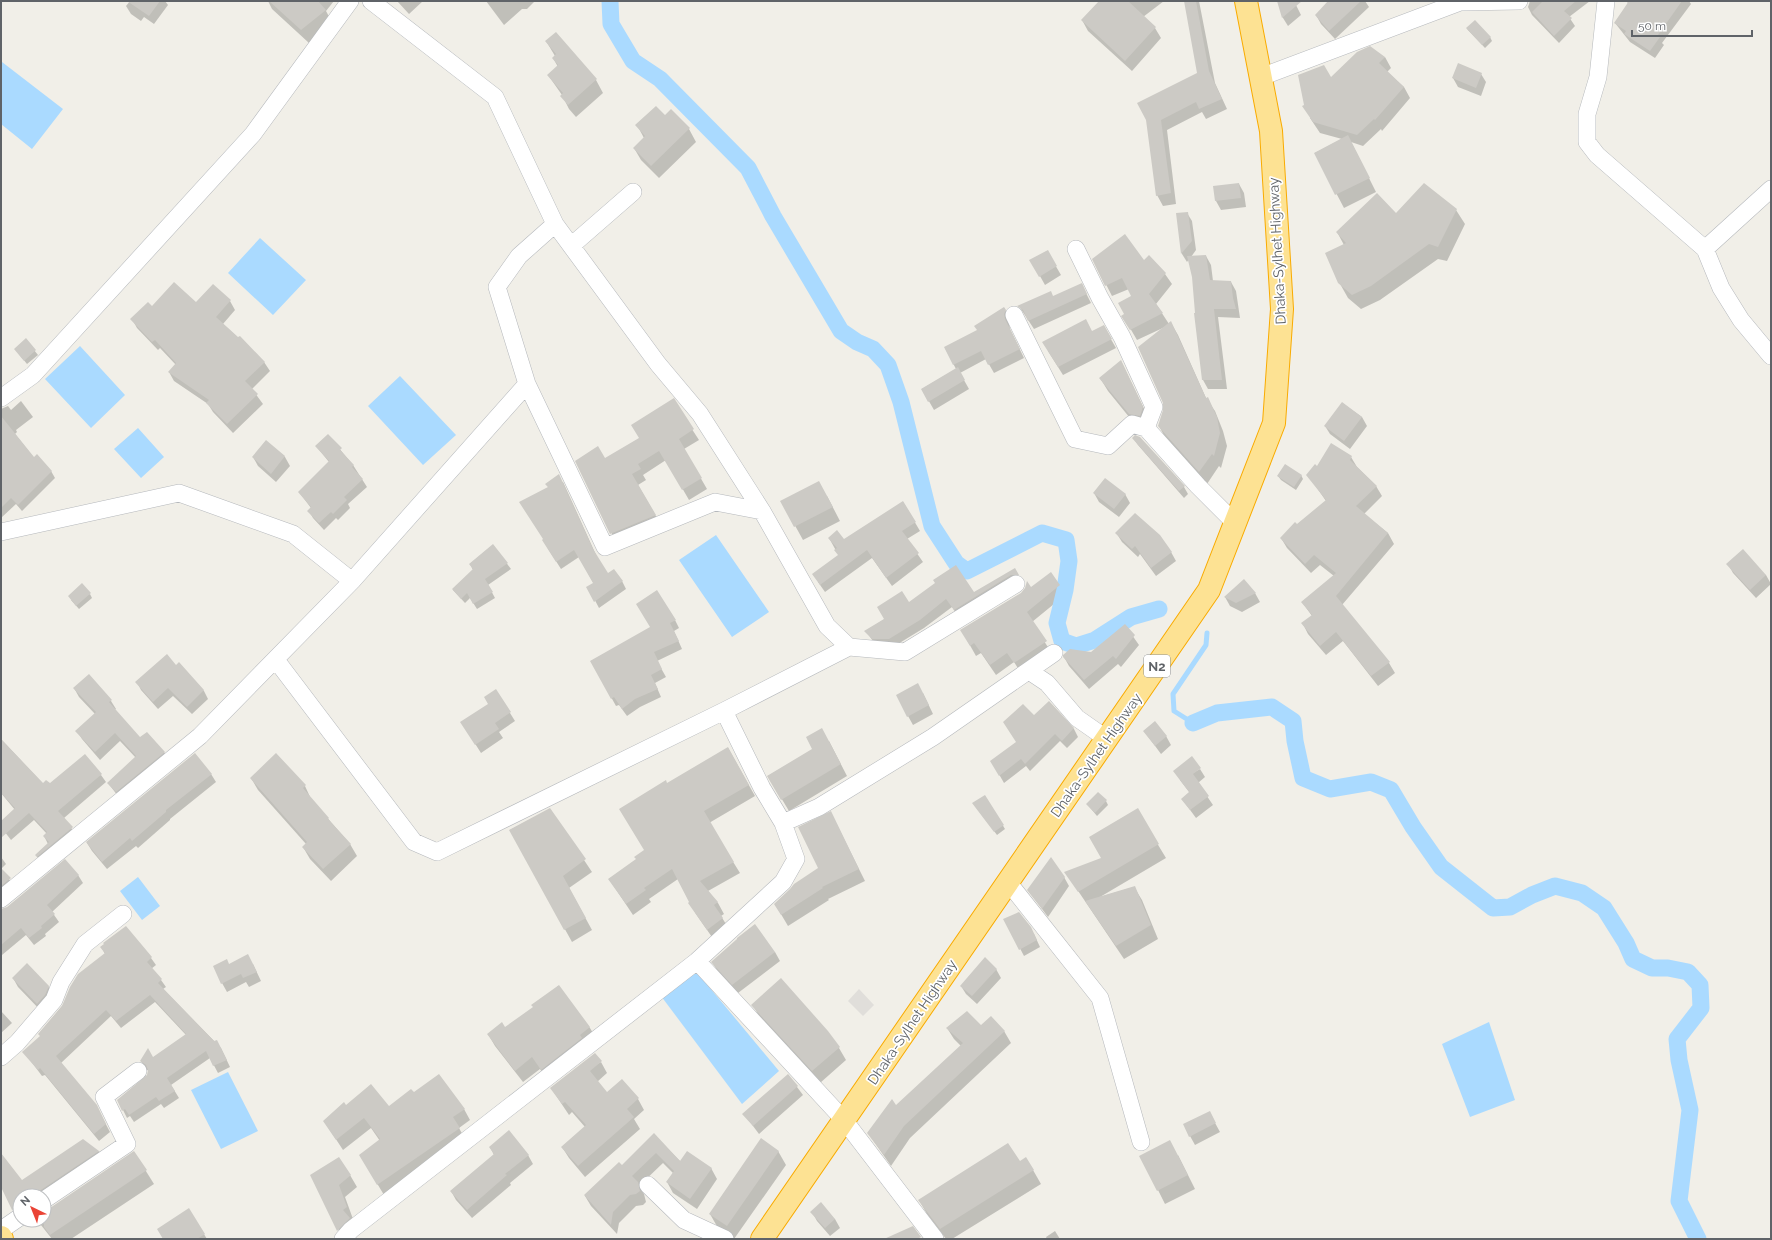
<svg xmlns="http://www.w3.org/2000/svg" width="1772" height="1240" font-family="Raleway,sans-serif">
<rect width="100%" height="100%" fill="#f1efe8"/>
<path fill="#e0deda" d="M859,989L874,1005L863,1016L848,1001Z"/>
<path fill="#aadaff" d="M2,62L63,109L32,149L1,124V63Z
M260,238L306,280L273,315L228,273Z
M80,346L125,395L91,428L45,379Z
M400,376L456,435L423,465L368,406Z
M138,428L164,457L141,478L114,449Z
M716,535L769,612L732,637L679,560Z
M138,877L160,906L142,920L120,891Z
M695,970L779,1071L742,1104L661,996Z
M1489,1022L1515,1100L1470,1117L1442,1044Z
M228,1072L258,1131L221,1149L191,1090Z"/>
<path fill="#0003" d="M130,1H165L168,5L154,24L144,17L141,21L131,14L126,6Z
M268,1H334L326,11L333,24L309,43L272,9Z
M397,1H423L409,14Z
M486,1H535L527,9H522L504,25Z
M1100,1H1164L1143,17L1155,28L1161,38L1132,71L1088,31L1082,20Z
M1185,1H1199L1215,83L1227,109L1206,119L1202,112L1167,130L1176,204L1163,206L1157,195L1147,120L1198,73Z
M1278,1H1294L1301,15L1288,26L1283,18Z
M1330,1H1365L1369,7L1335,39L1321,24L1316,15Z
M1530,1H1590L1569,17L1575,26L1559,43L1532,15L1528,7Z
M1627,1H1689L1691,4L1662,43L1664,45L1655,58L1630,42L1615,23L1628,4Z
M1467,29L1490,37L1492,41L1485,48Z
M546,41L596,80L603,93L576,117L569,109L562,95L548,75L558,67L553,58L555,56Z
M1385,57L1391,68L1387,72L1404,87L1410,98L1382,131L1381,129L1363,146L1351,142L1376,192L1344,208L1315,153L1342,139L1320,133L1310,118L1331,78Z
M1481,74L1486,82L1481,96L1458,87L1453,78Z
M665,117L689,129L696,142L659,178L641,160L634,148L644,138L637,125Z
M1239,184L1244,193L1246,207L1221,210L1216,201L1214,187Z
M1456,210L1465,224L1447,261L1438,259L1380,300L1361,309L1348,298L1339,282L1344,245L1337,232L1396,214Z
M1187,213L1192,221L1196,250L1191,257L1206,256L1211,265L1213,281L1231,282L1236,291L1240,318L1218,317L1227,389H1208L1203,380L1195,314H1196L1193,277L1189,259L1187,262L1182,254L1177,214Z
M1047,251L1061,275L1045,285L1031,260Z
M1093,259L1144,261L1165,274L1172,284L1156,304L1169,324L1171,323L1178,335L1206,398L1215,411L1223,431L1227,446L1221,468L1219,466L1207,484L1166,439L1159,426L1164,410L1165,327L1137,340L1123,316L1125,315L1132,296L1129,289L1112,296Z
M1086,293L1091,303L1034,329L1019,306L1054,297Z
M230,301L235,310L223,324L264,362L270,371L252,389L263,404L233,433L213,412L208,404L174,381L169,372L176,365L160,348L158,350L137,328L132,319L152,307Z
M1004,308L1010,319L1009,323L1010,329L1024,358L994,373L986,359L960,373L969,389L934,410L922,389L956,369L945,348L978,331Z
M1104,327L1116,348L1063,375L1048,351Z
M26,340L38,355L27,364L18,353Z
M1121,361L1150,421L1138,428L1108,391L1100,378Z
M673,400L699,440L684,449L707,489L689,500L666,460L643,475L646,480L638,485L661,525L617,544L576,461L605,460L640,438Z
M21,401L33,417L16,430L17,432L15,434L34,458L51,471L55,478L22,511L16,504L1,518V409L8,406L11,410Z
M1342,403L1362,417L1367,426L1350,449L1330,434L1325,426Z
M328,435L353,465L367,487L348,504L350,508L338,520L336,518L324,530L313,518L309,511L311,508L299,492L329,462L316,446Z
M1133,438L1184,487L1188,494L1184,498L1138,445Z
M266,441L285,457L290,466L276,482L258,466L253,457Z
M1351,457L1357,467L1376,486L1382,496L1364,514L1388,533L1394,544L1342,605L1389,663L1395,673L1378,686L1343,641L1326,655L1308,634L1303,624L1312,616L1302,602L1334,576L1320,565L1311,573L1287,548L1281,538L1326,501L1308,475L1317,467Z
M1301,475L1303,479L1296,490L1281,480L1278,476Z
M563,482L597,557L607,575L622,581L626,589L599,608L588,587L594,584L579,557L561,569L547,547L549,488L546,484Z
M1094,493L1125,494L1130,503L1119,517L1099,502Z
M827,496L840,521L803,540L782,502Z
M903,502L920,531L907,539L923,562L892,586L872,558L825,592L818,582L839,556L829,538L844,540Z
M1117,534L1171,552L1176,561L1156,576L1140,554L1138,557L1122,542Z
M493,545L511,569L488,585L495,598L477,609L470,598L465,603L453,590L473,570L470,564Z
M1728,564L1766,575L1771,584L1756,598L1733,573Z
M1014,570L1023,583L959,618L952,607L924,628L893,647H877L866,631L908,604L974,593Z
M1051,574L1065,595L1032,622L1051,652L1021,673L1014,662L996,675L981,653L976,656L967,640Z
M1255,593L1260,602L1242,612L1230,606L1225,597Z
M90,594L92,598L79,609L71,600Z
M675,620L679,628L674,631L682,649L657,661L666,677L655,683L661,697L640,707L627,716L619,705L616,706L591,661L652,628Z
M1125,625L1139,645L1121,667L1118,664L1089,689L1069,666L1064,657L1092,653Z
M179,664L204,691L208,699L192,714L173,696L158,709L141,690L137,682Z
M74,688L111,701L116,709L114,710L140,739L164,752L169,761L121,800L108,783L136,758L120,741L100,760L82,739L77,731L95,714L79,697Z
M923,693L933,714L913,725L908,716Z
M1049,702L1074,729L1078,737L1067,748L1060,741L1030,771L1026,766L1004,783L992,762L1017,742L1034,717Z
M489,704L510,713L515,721L499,732L503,738L481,753L467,731Z
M1144,731L1166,736L1171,745L1161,754Z
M1,739L43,784L50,785L101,775L106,782L64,818L77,836L41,863L36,855L48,844L44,836L47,834L34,820L11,840L1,827V822L15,810L1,793Z
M829,741L847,776L789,811L768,776Z
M728,748L755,796L709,823L740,873L708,891L718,903L724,914L721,916L729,929L714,940L696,914L678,879L649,899L651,902L633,915L609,879L637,860L645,851L667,784Z
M1200,769L1205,777L1198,783L1213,805L1196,818L1182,799L1190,793L1180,780Z
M211,774L216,782L170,819V820L138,848L136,846L107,869L92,851L87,843Z
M251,778L305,786L311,799L350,844L357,856L331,881L310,859L303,847L306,844L258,790Z
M985,796L1005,829L997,835L976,807Z
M1106,801L1108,805L1097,816L1087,804Z
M550,809L592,872L569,888L592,930L572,942L510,830Z
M1137,810L1166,858L1100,897L1134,887L1142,900L1158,939L1124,959L1066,873L1102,859Z
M837,825L865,881L828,899L829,900L788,926L775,904L819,869Z
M1,857L6,864L1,869Z
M1,870L14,885L1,895Z
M78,875L83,883L52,912L59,922L45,934L46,936L34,945L26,935L2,955L1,913Z
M1064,877L1069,886L1048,917L1028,890Z
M1005,920L1034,934L1040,947L1024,956Z
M126,928L151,958L156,965L151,969L161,980L166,987L163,989L221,1048L230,1067L218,1073L210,1058L171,1085L179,1098L164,1108L161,1104L134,1122L130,1116L127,1118L118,1100L148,1076L149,1071L145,1069L141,1061L153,1058L186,1035L155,1002L121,1028L111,1016L61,1063L100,1113L110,1132L99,1141L45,1075L42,1076L24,1052L41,1037L39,1034L105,954L101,947Z
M775,952L780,961L738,993L717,970L712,962Z
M253,964L261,981L249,987L246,982L227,992L222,983L229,965Z
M996,969L1001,978L977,1004L966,994L961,986Z
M13,978L48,986L53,995L42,1012L18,987Z
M558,986L590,1028L597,1040L549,1081L540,1069L523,1082L495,1046L488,1034L505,1028L534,1008Z
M753,1005L839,1048L846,1060L820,1083L760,1018Z
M1,1011L12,1023L1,1033Z
M981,1027L1004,1031L1011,1043L910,1138L891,1166L868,1133L961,1046L954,1039L947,1028Z
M601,1062L607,1073L597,1082L607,1093L638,1099L644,1110L634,1119L640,1129L585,1177L569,1158L562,1147L585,1127L572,1112L569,1115L551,1088Z
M788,1075L803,1095L759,1134L744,1114Z
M413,1094L464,1109L470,1120L459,1128L465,1139L384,1195L360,1155L380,1141L371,1128L343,1150L324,1121L346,1106L388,1107Z
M1214,1121L1220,1132L1195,1145L1190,1136Z
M654,1135L681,1162L711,1168L717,1179L697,1209L673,1193L667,1182L673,1173L663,1163L639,1186L644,1194L646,1202L643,1205L636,1206L619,1223L617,1234L591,1206L585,1196L622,1166Z
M490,1147L528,1155L533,1164L510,1183L511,1185L472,1218L456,1200L451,1191L494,1155Z
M99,1151L106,1164L44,1196H20V1220H29L21,1223L1,1185V1154L22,1182Z
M778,1151L786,1165L734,1239L718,1228L710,1214Z
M134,1152L154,1184L71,1239H52L37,1220H44V1211L50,1209Z
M1178,1155L1195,1189L1165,1204L1158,1190Z
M1020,1163L1033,1170L1041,1184L952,1239H946L927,1214L919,1200Z
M312,1175H350L357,1187L345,1197L353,1219L343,1239Z
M189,1210L207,1239H164Z
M812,1212L835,1219L840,1228L830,1236L817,1221Z
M1055,1231L1060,1239H1047L1046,1237Z"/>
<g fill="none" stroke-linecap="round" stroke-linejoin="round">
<path stroke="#aadaff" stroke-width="5" d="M1193,723L1174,711L1173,694L1206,645L1207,633"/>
<path stroke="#aadaff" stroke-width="17" d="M610,1L611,24L633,61L660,79L748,168L773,216L841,331L857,342L873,349L888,365L901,402L932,526L956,563L967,571L1042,533L1066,540L1069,561L1065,590L1057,623L1062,641L1076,646L1095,640L1131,617L1159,609
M1193,723L1217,713L1272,707L1293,721L1295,741L1303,778L1330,789L1371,782L1391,790L1413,827L1441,867L1493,908L1510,907L1532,895L1555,886L1582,893L1604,908L1626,943L1633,959L1652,968H1668L1688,972L1700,985L1701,1008L1677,1039L1679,1060L1690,1110L1679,1201L1698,1239"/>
</g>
<path fill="#cccac5" d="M127,1H160L149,16Z
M269,1H318L326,10L301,30Z
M1099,1H1128L1156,27L1125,61L1081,20Z
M1184,1H1196L1209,71L1222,99L1199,109L1196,102L1161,120L1171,193L1156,196L1146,120L1137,103L1197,73Z
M1277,1H1302L1282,18Z
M1328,1H1361L1329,31L1315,15Z
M1543,1H1576L1564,11L1572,18L1554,36L1532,12Z
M1629,1H1682L1658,35L1660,37L1650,51L1624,34L1626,31L1614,23Z
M1475,20L1491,37L1482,45L1466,28Z
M556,32L597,79L568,105L560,96L563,93L547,75L558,65L552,58L556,54L545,41Z
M1370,46L1385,57L1379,63L1404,87L1375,120L1374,119L1357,135L1313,122L1302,106L1304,105L1298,75L1324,65L1331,77L1357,52Z
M1458,63L1482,73L1476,88L1452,78Z
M656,106L665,115L671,109L690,128L651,166L633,148L645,136L635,125Z
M1348,135L1370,178L1335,195L1314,153Z
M1239,183L1241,198L1215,201L1213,186Z
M1424,183L1457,209L1438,247L1429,244L1371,286L1352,295L1338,283L1325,253L1346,243L1336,232L1377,193L1396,213Z
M1188,212L1192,241L1181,254L1176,213Z
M1125,234L1144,260L1149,255L1166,273L1149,294L1163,313L1130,330L1121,316L1124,314L1118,303L1131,296L1122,278L1105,286L1092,259Z
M1048,250L1057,266L1039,277L1029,260Z
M1206,255L1210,280L1231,281L1233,298L1236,309H1214L1222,380H1202L1194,313H1195L1192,277L1187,256Z
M174,282L196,302L213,284L231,300L216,317L238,337L240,336L265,362L245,381L258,394L227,424L206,403L209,400L168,372L176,363L155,340L152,342L130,319L148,302L152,306Z
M1082,283L1087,294L1028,321L1023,310L1017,306L1051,291L1053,296Z
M1004,307L1006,310L1004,314L1005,319L1020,349L988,365L981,351L953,365L944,347L977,330L974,326Z
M1086,319L1092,331L1104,325L1112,339L1058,367L1042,342Z
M1171,321L1206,398L1208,397L1217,417L1220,433L1214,456L1212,454L1199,472L1158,426L1163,410V403L1138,347Z
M26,338L36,350L24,361L14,349Z
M1121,360L1143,407L1140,416L1129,414L1099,378Z
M958,367L965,380L928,402L921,389Z
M674,398L694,429L679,439L702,478L682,490L659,451L638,464L641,469L632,474L656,515L610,534L575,461L598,446L605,458L639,438L631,425Z
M1342,402L1362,417L1344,441L1324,426Z
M1,416L34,457L37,454L52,471L18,505L11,498L1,508Z
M328,434L342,448L340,450L354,465L352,467L363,479L344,497L347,500L333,514L331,512L319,523L307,511L311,507L298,492L329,461L315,446Z
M1135,435L1140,437L1185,486L1179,491L1132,438Z
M266,440L285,456L271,474L252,457Z
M1331,443L1352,456L1350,460L1377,486L1356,506L1388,533L1336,596L1390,662L1371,676L1336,632L1320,646L1301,623L1312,615L1301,602L1336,573L1314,555L1305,564L1280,538L1295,522L1297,524L1326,500L1306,475L1315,464L1317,466Z
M1285,464L1302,475L1294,487L1277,476Z
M559,474L593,549L608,573L614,569L623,581L594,602L586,587L593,583L574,550L556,562L542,540L543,539L519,502L548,487L545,484Z
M1105,478L1126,494L1114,509L1093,493Z
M819,481L833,507L794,527L780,501Z
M903,501L916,522L902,531L919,553L886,578L867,550L820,585L812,574L838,555L834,550L837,548L828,538L837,530L844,539Z
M1135,513L1160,535L1172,552L1151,568L1135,546L1132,549L1115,533Z
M493,544L508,563L485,579L493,592L473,604L467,593L461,599L452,589L473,569L469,564Z
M1743,549L1766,575L1750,590L1726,564Z
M956,565L974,592L1015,568L1019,575H1011L954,610L946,599L920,620L889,639H872L864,631L884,619L877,607L902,591L909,602L935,583L933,580Z
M1051,572L1060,585L1027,612L1047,641L1014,663L1007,653L990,665L974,643L970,646L960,630L1021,593L1025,588L1027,581L1031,587Z
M1244,579L1256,593L1236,603L1224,597Z
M82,583L91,593L76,606L68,596Z
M657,590L676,620L670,623L679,641L654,652L662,669L651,675L658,689L635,699L622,709L614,697L611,699L590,661L650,627L636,604Z
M1125,624L1135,635L1116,659L1113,656L1084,680L1063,657V655L1070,649L1091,652Z
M167,654L176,665L179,662L204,690L187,707L168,688L153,702L135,682Z
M89,674L112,700L109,702L140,737L147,732L165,752L116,792L107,783L136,756L115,733L95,752L75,731L96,712L73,688Z
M918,683L929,705L907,717L896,695Z
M496,689L511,712L495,723L499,729L475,745L460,722L488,704L484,697Z
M1049,701L1074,728L1062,741L1055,734L1025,764L1021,759L999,776L990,761L1016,742L1003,722L1023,704L1034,715Z
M1155,721L1167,736L1155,746L1143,731Z
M822,728L841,764L781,800L767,776L812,749L806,737Z
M1,739L43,783L46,780L50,783L85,754L102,774L58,811L73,827L37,857L35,855L49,842L43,836L47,832L29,813L1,838V821L15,808L1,793Z
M728,747L749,785L704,811L734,862L700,881L718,902L714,905L723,918L707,930L688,903L689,902L672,869L644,888L646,890L626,904L608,879L636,859L634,857L644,850L619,809L666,780L667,783Z
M195,753L212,774L166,810V812L132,841L130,838L102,862L86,842Z
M276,753L306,785L303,788L329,818L328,819L351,844L323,869L302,847L307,842L250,778Z
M1192,756L1201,768L1193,774L1209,796L1190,810L1181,799L1189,792L1173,771Z
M1098,792L1107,800L1095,813L1086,804Z
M985,795L1004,825L994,832L972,803Z
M550,808L586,859L563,876L586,918L564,930L509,830Z
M1138,808L1159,844L1078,892L1064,872L1101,858L1089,837Z
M831,811L859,869L822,887L823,888L781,915L774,904L790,889L794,884L818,868L798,827Z
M1051,857L1065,877L1042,909L1027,890Z
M65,859L79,875L47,905L55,914L41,926L42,928L29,938L21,928L1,945V909L7,907Z
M1,868L11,878L1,886Z
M1135,886L1151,925L1116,946L1085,901Z
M1019,912L1031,927L1037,940L1019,950L1003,919Z
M755,924L775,952L732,985L711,962L737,939V938Z
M126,926L152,957L147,962L162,979L158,983L214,1041L217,1040L227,1060L213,1066L206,1051L167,1078L175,1091L159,1101L156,1097L129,1115L125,1109L122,1111L117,1100L147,1075L148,1070L146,1065L140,1061L148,1048L153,1057L186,1034L150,995L116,1021L106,1010L56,1056L97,1105L106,1124L94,1134L40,1068L38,1070L22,1052L40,1036L38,1034L62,1006L70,987L78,974L105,953L100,947L104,944L103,943Z
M248,954L257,972L243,978L241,974L221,984L213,966L227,959L229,964Z
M985,957L997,969L972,996L960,986Z
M27,963L49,986L45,995L37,1004L12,978Z
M781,978L828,1031L840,1047L812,1071L751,1005Z
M559,985L590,1027L580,1035L582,1038L541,1070L532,1057L515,1071L487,1034L502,1022L505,1027L533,1007L531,1005Z
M967,1011L981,1025L991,1016L1005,1031L904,1126L884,1155L867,1133L892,1099L896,1105L963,1043L946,1028Z
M595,1053L602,1061L590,1071L607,1092L622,1079L639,1098L627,1109L634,1117L578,1166L561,1147L586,1125L565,1102L562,1104L550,1088Z
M439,1074L465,1109L453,1117L460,1128L377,1185L359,1155L380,1139L364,1118L336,1140L323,1121L344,1102L346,1105L371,1084L389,1106L411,1089L414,1092Z
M788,1074L798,1086L753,1126L742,1114Z
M1210,1111L1216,1123L1189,1137L1183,1124Z
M509,1130L529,1155L505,1174L507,1175L467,1210L450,1191L494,1154L489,1147Z
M654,1133L680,1161L687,1151L712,1168L690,1199L666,1182L674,1171L656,1153L632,1176L638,1182L640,1191L636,1194L630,1195L613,1212L611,1225L584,1195L619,1162L622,1165Z
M761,1138L779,1151L727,1226L709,1214Z
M83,1139L99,1151L38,1192L35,1196H20V1207L12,1210L1,1187V1153L22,1180Z
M1170,1140L1188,1175L1157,1191L1139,1156Z
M1008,1143L1020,1161L1026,1157L1034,1170L940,1229L918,1200Z
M134,1151L147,1170L50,1235L44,1227V1210L50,1208Z
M339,1157L351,1175L339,1185L347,1207L343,1210L350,1218L337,1231L310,1175Z
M821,1202L835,1219L825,1228L810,1212Z
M189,1208L205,1234L197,1239H163L157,1229Z
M913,1226L921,1237L917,1239H884Z"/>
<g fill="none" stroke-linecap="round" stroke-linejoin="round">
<defs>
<path id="street" d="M371,1L495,97L555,224L658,364L700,414L762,511L827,626L849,647L905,652L1016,584
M1606,1L1598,77L1587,114V142L1597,155L1705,249L1721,288L1741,320L1771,356
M1261,77L1460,2L1519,1
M555,224L519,256L497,287L527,384L605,547L715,502L762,511
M571,246L633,192
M1076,249L1100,298L1122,337L1154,407L1146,428L1198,486L1235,523
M1705,249L1771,189
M1014,315L1075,439L1108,446L1132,424L1146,428
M1,398L33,375L253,134L350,1
M1,532L179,493L293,534L352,581
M276,660L414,842L437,852L724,711L849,647
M1029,671L1047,683L1077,718L1107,739
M783,823L819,807L933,737L1054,653
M1008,882L1100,998L1141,1142
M1,899L200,736L352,581L527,384
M697,961L783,882L796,859L783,823L762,788L724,711
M1,1057L17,1043L54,1000L61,982L85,944L123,914
M648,1185L684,1220L725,1239
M44,1200L127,1144L104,1097L138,1071
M1,1230L20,1217
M343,1239L351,1230L697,961L844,1120L935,1239"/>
<path id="highway" d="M1,1237L2,1239
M762,1239L1209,590L1274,423L1282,309L1271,131L1246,1"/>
</defs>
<use href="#street" stroke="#b5b8bc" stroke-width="18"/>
<use href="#highway" stroke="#f9ab00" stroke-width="24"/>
<use href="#street" stroke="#fff" stroke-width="17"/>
<use href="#highway" stroke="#fde293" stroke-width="22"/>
</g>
<g text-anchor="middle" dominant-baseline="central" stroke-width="3.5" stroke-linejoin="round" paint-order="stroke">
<rect fill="#fff" stroke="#8f9295" stroke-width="1" x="1144" y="655" width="26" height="22" rx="3"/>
<g font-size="13" font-weight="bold" fill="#5f6368">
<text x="1157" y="666">N2</text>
</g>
<g font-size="14" fill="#5f6368" stroke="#fff">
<text transform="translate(1277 251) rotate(-93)">Dhaka-Sylhet Highway</text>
<text transform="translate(1096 755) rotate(-55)">Dhaka-Sylhet Highway</text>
<text transform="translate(912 1022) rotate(-56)">Dhaka-Sylhet Highway</text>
</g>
</g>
<rect width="1772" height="1240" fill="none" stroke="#5f6368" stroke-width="4"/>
<g transform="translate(32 1208) rotate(317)"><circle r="19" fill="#ffffff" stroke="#bfc1c3"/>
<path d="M0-3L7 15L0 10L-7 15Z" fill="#ea4335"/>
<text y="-6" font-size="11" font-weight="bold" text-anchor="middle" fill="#5f6368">N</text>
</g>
<path d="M1632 30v6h120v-6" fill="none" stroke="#5f6368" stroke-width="2"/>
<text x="1638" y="30" font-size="12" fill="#5f6368" stroke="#ffffff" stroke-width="3" paint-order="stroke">50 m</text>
</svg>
